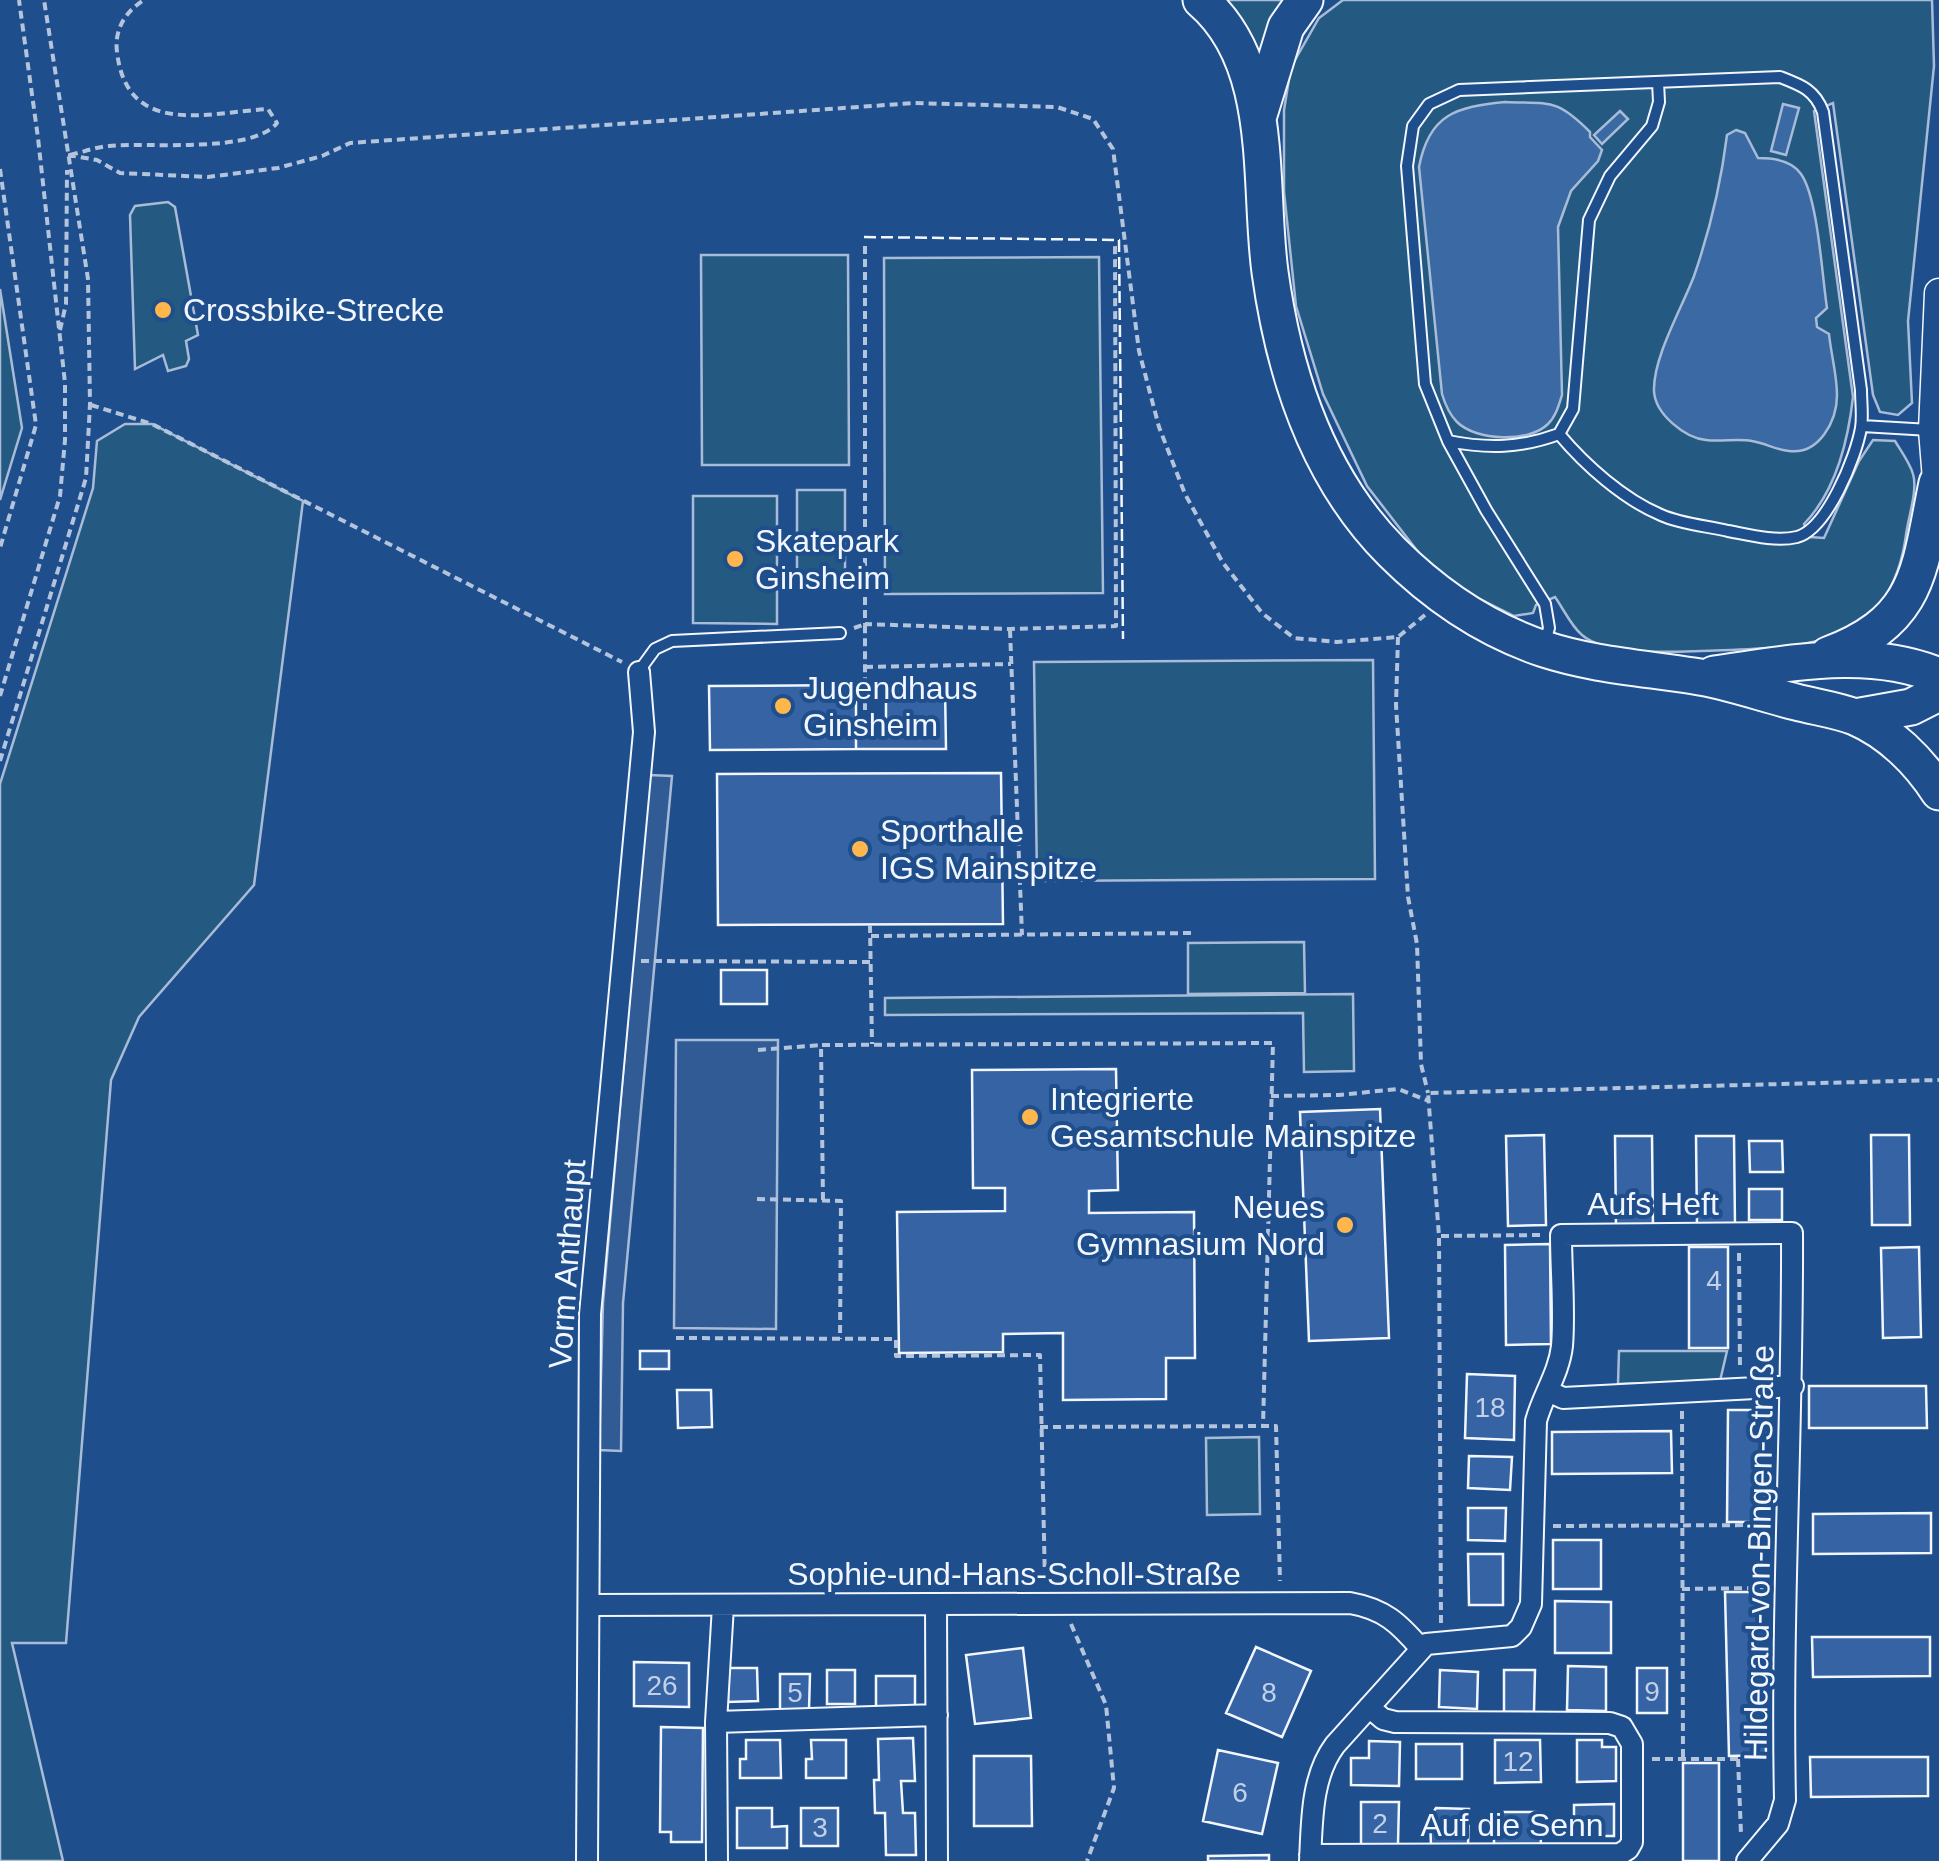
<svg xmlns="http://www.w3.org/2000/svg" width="1939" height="1861" font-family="Arial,sans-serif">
<rect width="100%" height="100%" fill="#1f4e8c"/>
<path fill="#245a82" stroke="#a8bbd7" stroke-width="2.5" d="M1219,0H1290L1258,83Z
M1343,0H1932L1934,66L1908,321L1912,403L1898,415L1880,412L1873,395L1833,103L1814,111L1853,397C1848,442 1836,491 1804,524L1810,537L1824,538L1859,461L1873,440L1895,441C1901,451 1910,463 1913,474C1918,490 1908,518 1906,535C1890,653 1798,647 1701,651C1670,652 1606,656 1582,635C1571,626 1563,608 1555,597L1536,605L1533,613L1514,616L1476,597L1429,566L1367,486L1323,394L1296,306L1284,192V110L1291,67L1319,18Z
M168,202L175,207L198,335L186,341L189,359L186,366L168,371L163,355L135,369L130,215L135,206Z
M701,255H848L849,465H702Z
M1099,257L1103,593L885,594L884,258Z
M0,289L22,428L0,500Z
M125,424H152L303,501L254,885L139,1017L111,1080L66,1643H12L63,1861H0V784L93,488L97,441Z
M797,490H845V578H797Z
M693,496H777V624L693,623Z
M1373,660L1375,879L1037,881L1034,662Z
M1304,942L1305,993L1188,994V943Z
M1353,994L1354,1071L1304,1072L1303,1013L885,1015V998Z
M1619,1351H1727L1720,1381L1618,1384Z
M1259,1437L1260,1514L1207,1515L1206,1438Z"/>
<path fill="#305b95" stroke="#a8bbd7" stroke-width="2.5" d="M649,775L672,776L623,1303L621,1451L599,1450L603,1303Z
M676,1040H778L776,1329L674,1328Z"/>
<path fill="#3b69a3" stroke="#a8bbd7" stroke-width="2.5" d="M1505,102C1551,104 1556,98 1590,132V137L1602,150L1598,161L1571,191L1558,227L1562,395C1559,405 1556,416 1548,424C1529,443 1476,441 1457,422C1449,414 1445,404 1442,394L1419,167C1429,114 1456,107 1505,102Z
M1783,104L1799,108L1786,155L1771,151Z
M1620,111L1628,119L1602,144L1594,135Z
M1736,130L1745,133L1758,158C1773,158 1792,160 1801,174C1818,198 1822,276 1827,308L1816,318L1817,327L1829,334C1831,354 1837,375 1837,395C1837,421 1819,455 1789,451C1776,450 1765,443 1752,441C1737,438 1722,442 1706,440C1685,438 1655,414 1654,391C1653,357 1682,308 1694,276C1710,230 1721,183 1727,135Z"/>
<path fill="#3563a3" stroke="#f2f6ff" stroke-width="2.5" d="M856,685V749L710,750L709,686Z
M886,687H945L946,749H856V726H886Z
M1001,773L1003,924L718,925L717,774Z
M721,970H767V1004H721Z
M1116,1069L1118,1190L1089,1191V1213L1194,1212L1195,1358H1166V1399L1063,1400V1333L1003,1334V1352L899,1353L897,1212L1005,1211V1188H973L972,1070Z
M1380,1109L1389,1338L1309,1341L1300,1112Z
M1544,1135L1546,1225L1508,1226L1506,1136Z
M1871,1135H1909L1910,1225H1872Z
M1615,1136H1652L1653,1227H1616Z
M1696,1136H1734L1735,1225L1697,1226Z
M1749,1141H1782L1783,1172H1750Z
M1749,1189H1782V1220H1749Z
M1550,1244L1551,1344L1506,1345L1505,1245Z
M1689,1247H1728V1348H1689Z
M1919,1247L1921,1337L1883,1338L1881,1248Z
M640,1351H669V1369H640Z
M1467,1374L1515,1376L1514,1440L1465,1438Z
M1809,1386H1926L1927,1428H1809Z
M677,1390H711L712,1427L678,1428Z
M1728,1410H1766L1765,1522H1727Z
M1671,1431L1672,1473L1552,1474V1432Z
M1469,1456L1512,1457L1510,1490L1468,1488Z
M1468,1508H1506L1505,1541L1468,1540Z
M1931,1513V1553L1813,1554V1514Z
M1553,1540H1601V1589H1553Z
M1468,1554H1503V1605H1469Z
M1725,1592H1763L1766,1755L1729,1756Z
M1555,1601L1611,1602V1653H1555Z
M1812,1637H1930V1676L1813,1677Z
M1256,1647L1311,1671L1282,1737L1226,1713Z
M1023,1648L1031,1718L975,1724L966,1655Z
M634,1662L689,1663V1707L634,1706Z
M1568,1666L1606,1667V1711L1567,1710Z
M728,1668H757L758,1701L728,1702Z
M1637,1668H1667V1713H1637Z
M827,1670H855V1704H827Z
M1440,1670L1478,1672L1477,1709L1439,1707Z
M1504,1670H1535L1534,1712H1504Z
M780,1674H810L809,1710H780Z
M876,1676H915V1709H876Z
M661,1727L703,1728L702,1842H671V1832H660Z
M913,1738L915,1781H901L903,1813H915L916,1855H886L885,1813H875L874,1780H879L878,1739Z
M746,1740H780L781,1778H740V1759H746Z
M811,1740H846V1778H806V1759H812Z
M1495,1740H1540L1541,1782L1495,1783Z
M1577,1740H1602V1747H1616V1781L1577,1782Z
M1369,1741L1400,1742L1399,1786L1351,1785V1758H1369Z
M1416,1744H1462V1779H1416Z
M1218,1750L1278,1763L1262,1834L1203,1821Z
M974,1756H1031L1032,1826H974Z
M1810,1757H1928V1796L1811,1797Z
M1683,1763H1719V1861H1683Z
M1361,1802H1399L1398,1844L1361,1846Z
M1614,1804V1836H1574V1805Z
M737,1808H772V1827L787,1826V1848H737Z
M801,1808H838V1846H801Z
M1436,1808L1469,1809L1468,1846H1431L1430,1817Z
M1494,1812H1540L1541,1846H1494Z
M1269,1855V1861H1208V1856Z"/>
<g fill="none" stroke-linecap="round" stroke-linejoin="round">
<defs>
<path id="service" d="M1862,426L1930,430
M1448,441C1488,449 1521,448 1559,434L1573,409L1589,220L1610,176L1652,126L1659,102L1658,82
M1545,642L1549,628L1545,604L1486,510L1448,441L1425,384L1407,166L1413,126L1429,104L1459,90L1780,77C1801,85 1815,90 1823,112L1861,390C1861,402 1863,416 1861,428C1856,457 1827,529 1797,537C1775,542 1749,535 1728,531C1707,526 1681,524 1661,515C1623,499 1585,465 1559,434
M639,671L655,649L672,641L840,633"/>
<path id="minor" d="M1548,1391L1563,1398L1793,1386
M590,1605L1350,1603C1384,1609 1399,1623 1421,1649
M936,1605L937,1861
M716,1722L937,1715
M1310,1855L1620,1854L1628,1849L1632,1842V1744L1622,1727L1610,1723L1395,1722L1383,1719L1369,1707
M587,1861L590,1314L644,732L639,672
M717,1861L716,1722L723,1606
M1310,1861C1312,1822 1311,1777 1335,1745L1426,1644L1512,1636L1521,1627L1531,1604L1536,1421C1543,1395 1559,1373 1562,1346C1565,1310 1561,1271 1561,1235L1792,1233C1793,1422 1781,1611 1785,1800L1778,1824L1747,1861"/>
<path id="secondary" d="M1939,504L1933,430L1939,293"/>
<path id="motorway" d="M1201,0C1276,64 1258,184 1270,272C1284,374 1318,478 1392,552C1435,595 1487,630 1544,649C1593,665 1643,668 1694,676C1728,681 1763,694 1796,702C1815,707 1837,710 1855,717C1890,732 1919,761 1939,792
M1258,118L1286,27L1305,0
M1828,655C1921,620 1919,570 1937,483
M1714,674C1788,664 1868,646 1939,676
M1855,717L1911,707L1939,693"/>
</defs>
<use href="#service" stroke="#f2f6ff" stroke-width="14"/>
<use href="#minor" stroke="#f2f6ff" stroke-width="24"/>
<use href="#secondary" stroke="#f2f6ff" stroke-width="31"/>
<use href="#motorway" stroke="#f2f6ff" stroke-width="39"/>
<path stroke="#b3c4dc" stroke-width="4" stroke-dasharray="8 5" stroke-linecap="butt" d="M68,155L97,160L120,173L208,177L278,168L322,156L350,143L914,103L1057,107L1093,119L1113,149L1139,351L1159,427L1185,494L1223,563L1262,613L1294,638L1337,642L1398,637L1425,615
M70,155C83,152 96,147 109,146C146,142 253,154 277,123L268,109C210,112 127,139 117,52C114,29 126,11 144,0
M0,169L36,425L0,548
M865,246V624L1010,629L1116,626L1115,246
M60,330L66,304L67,170
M91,405L152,424L622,662
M854,628L865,624V710
M1010,630L1022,935
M1398,637L1396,705L1408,897L1417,944L1421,1064L1428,1093
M865,667L1011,664
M0,696L60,496L65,440V383L38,138L19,0
M0,761L86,478L90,404L88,279L44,0
M870,925L872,1044
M871,936L1196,933
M641,961L871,962
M758,1050L821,1045
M1271,1096L1339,1095L1398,1089L1429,1101
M757,1199L841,1201L840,1339
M823,1200L821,1045L1273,1043L1263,1426
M1441,1236L1541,1235
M1739,1253L1740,1369
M676,1338L896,1339V1356L1040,1355L1045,1583
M1682,1411L1683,1759
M1040,1427L1276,1426L1280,1581
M1553,1526L1769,1525
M1682,1589L1765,1588
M1441,1623L1439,1236L1428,1093L1939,1080
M1071,1624L1106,1705L1114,1788L1087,1861
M1652,1759H1762
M1738,1759L1741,1834"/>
<use href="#service" stroke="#1f4e8c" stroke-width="10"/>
<use href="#minor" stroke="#1f4e8c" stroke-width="20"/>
<use href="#secondary" stroke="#1f4e8c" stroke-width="28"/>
<use href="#motorway" stroke="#1f4e8c" stroke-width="35"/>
<path stroke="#f2f6ff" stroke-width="2.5" stroke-dasharray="12 5" stroke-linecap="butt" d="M864,237L1119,240L1123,639"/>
</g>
<g fill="#ffb74d" stroke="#1f4e8c" stroke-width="4">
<circle cx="163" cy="310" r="10"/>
<circle cx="735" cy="559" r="10"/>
<circle cx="783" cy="706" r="10"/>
<circle cx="860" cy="849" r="10"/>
<circle cx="1030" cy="1117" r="10"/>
<circle cx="1345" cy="1225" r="10"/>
</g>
<g text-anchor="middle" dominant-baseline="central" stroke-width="8" stroke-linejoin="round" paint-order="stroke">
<g font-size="28" fill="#c3d1e8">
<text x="1714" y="1280">4</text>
<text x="1490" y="1407">18</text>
<text x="662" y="1685">26</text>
<text x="1652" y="1691">9</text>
<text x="795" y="1692">5</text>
<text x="1269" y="1692">8</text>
<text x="1518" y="1761">12</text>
<text x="1240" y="1792">6</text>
<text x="1380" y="1823">2</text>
<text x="820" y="1827">3</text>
</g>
<g font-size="32" fill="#f2f6ff" stroke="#1f4e8c" text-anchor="start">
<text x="183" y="310">Crossbike-Strecke</text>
<text x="755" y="541">Skatepark<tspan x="755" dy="37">Ginsheim</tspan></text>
<text x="803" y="688">Jugendhaus<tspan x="803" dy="37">Ginsheim</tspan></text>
<text x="880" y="831">Sporthalle<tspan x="880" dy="37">IGS Mainspitze</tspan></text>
<text x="1050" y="1099">Integrierte<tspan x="1050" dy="37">Gesamtschule Mainspitze</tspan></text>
<text x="1325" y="1207" text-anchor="end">Neues<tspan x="1325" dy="37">Gymnasium Nord</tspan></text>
</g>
<g font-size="32" fill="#f2f6ff" stroke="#1f4e8c">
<text x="1653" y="1204">Aufs Heft</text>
<text transform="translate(567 1264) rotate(-86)">Vorm Anthaupt</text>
<text transform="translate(1759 1553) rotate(-89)">Hildegard-von-Bingen-Straße</text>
<text x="1014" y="1574">Sophie-und-Hans-Scholl-Straße</text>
<text x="1512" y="1825">Auf die Senn</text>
</g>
</g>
</svg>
